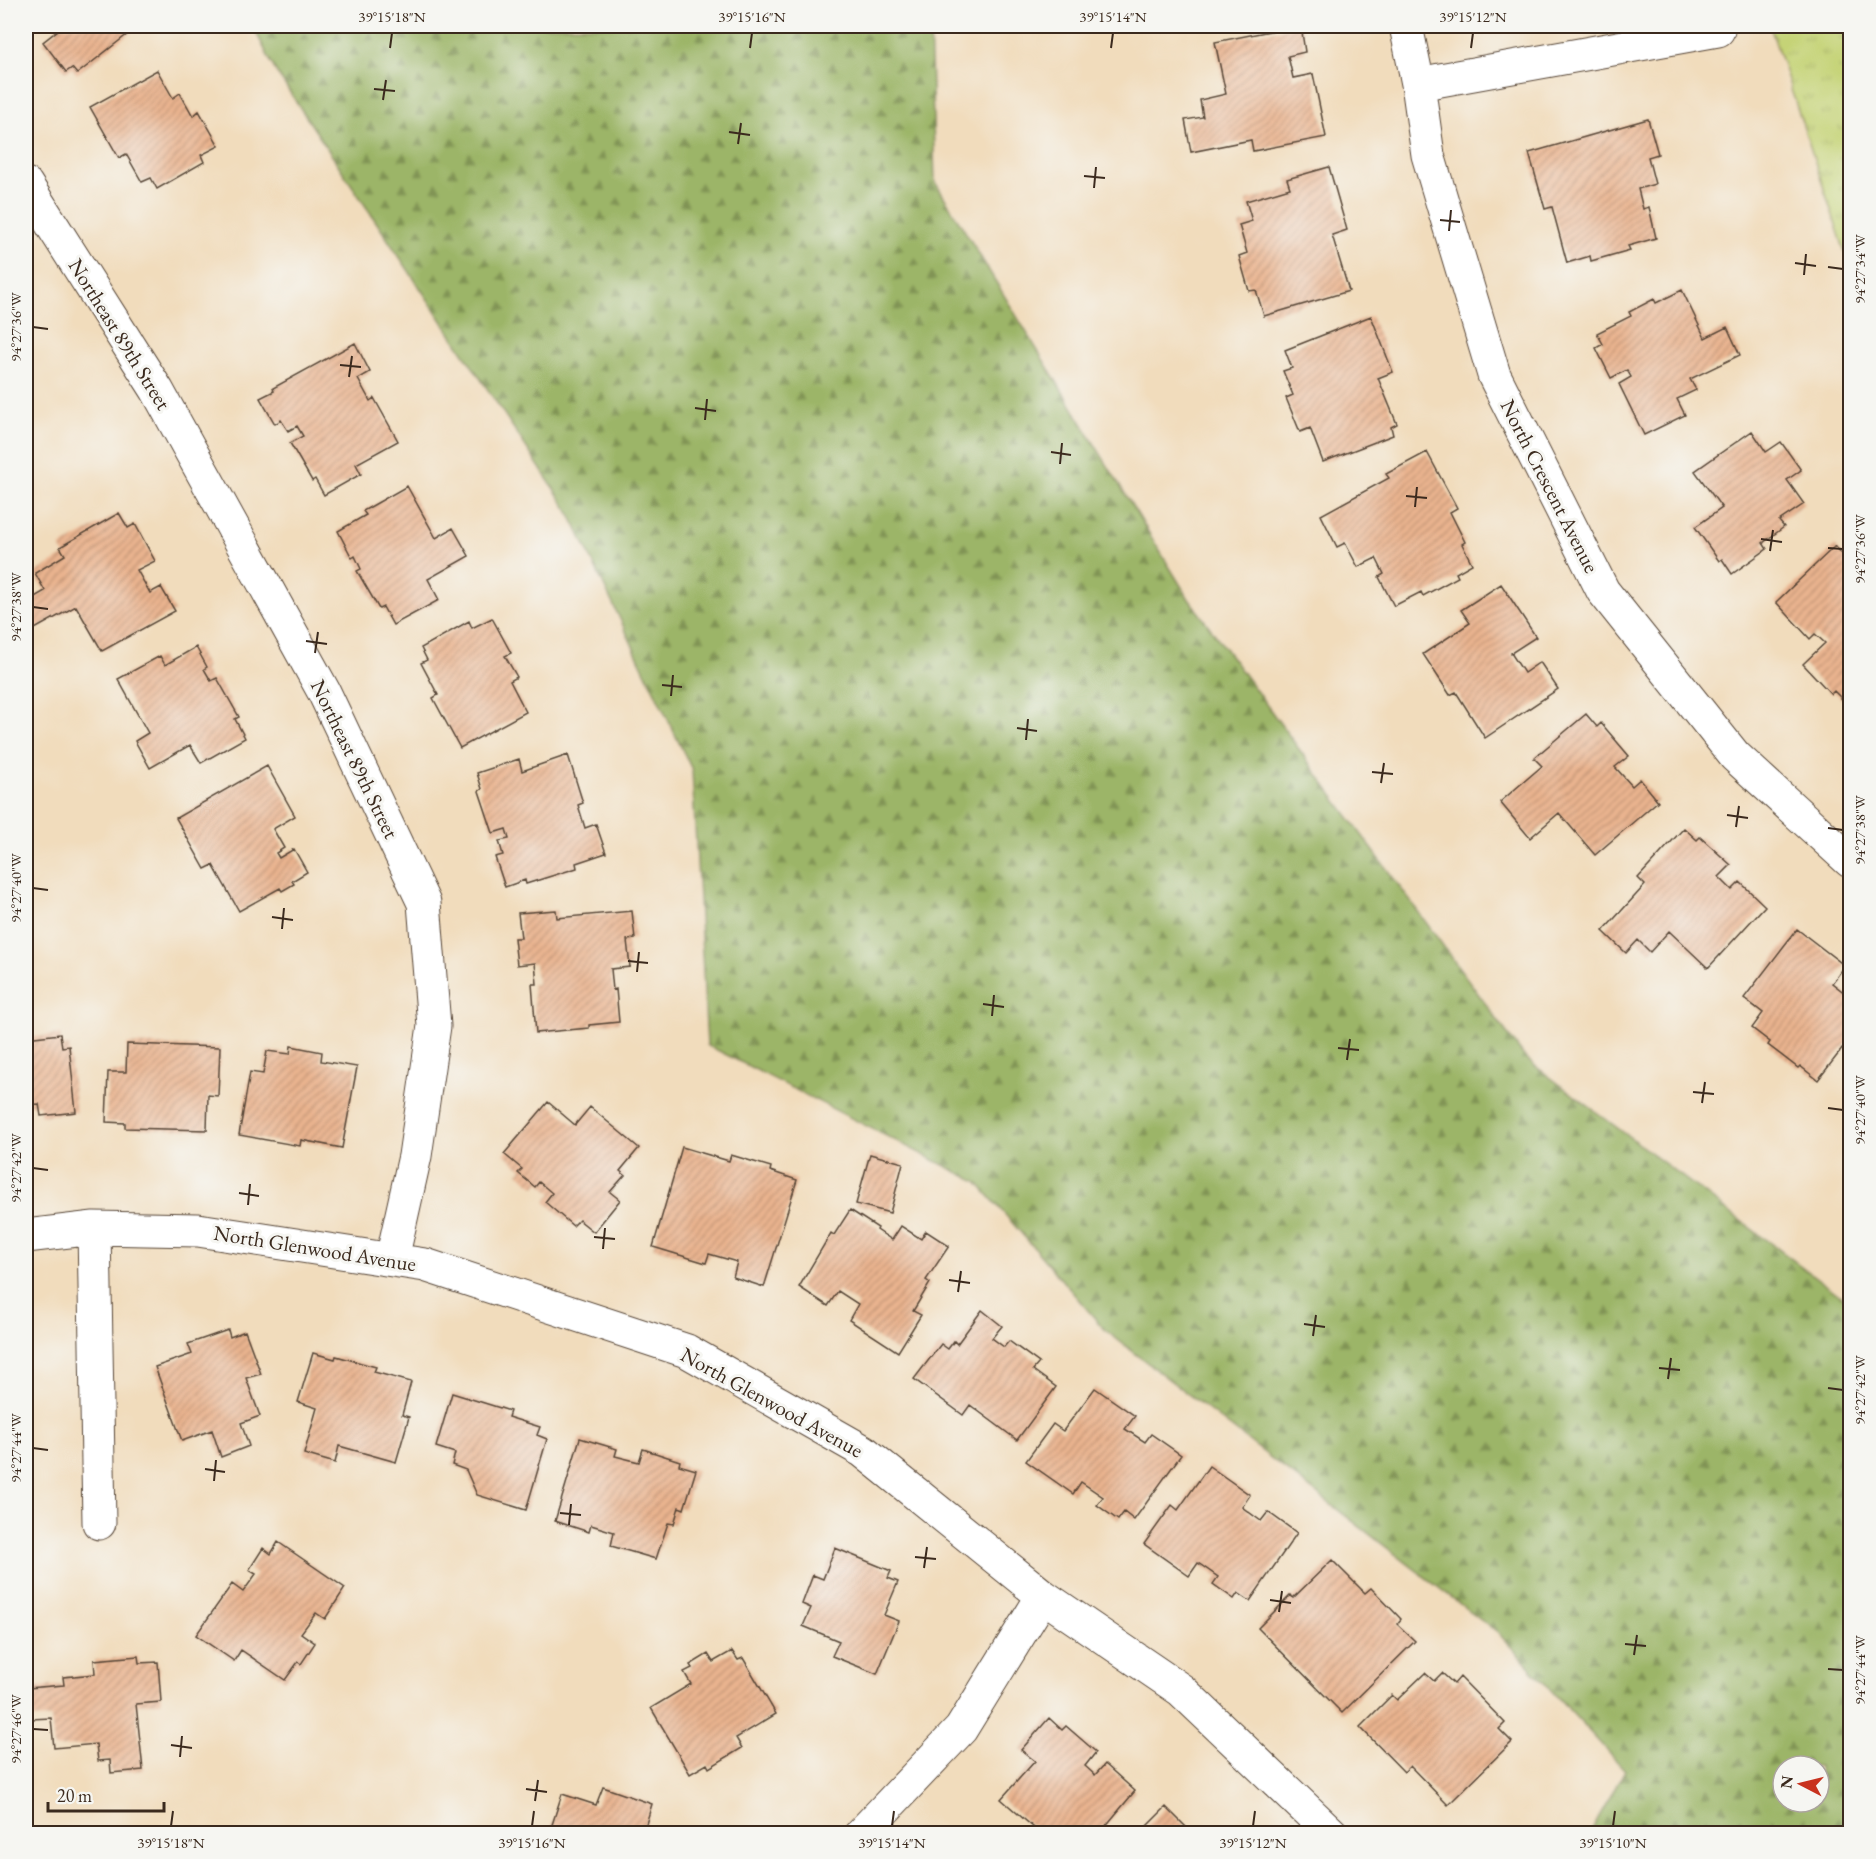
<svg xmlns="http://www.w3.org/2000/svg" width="1876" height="1859" font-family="'EB Garamond',serif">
<defs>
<pattern id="grass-tufts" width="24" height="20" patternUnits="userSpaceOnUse" patternTransform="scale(1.5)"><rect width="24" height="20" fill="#c5d376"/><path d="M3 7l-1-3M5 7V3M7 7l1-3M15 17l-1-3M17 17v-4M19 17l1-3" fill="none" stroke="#aab566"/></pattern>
<pattern id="forest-firs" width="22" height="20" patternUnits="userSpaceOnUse" patternTransform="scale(1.5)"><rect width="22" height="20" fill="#9cb567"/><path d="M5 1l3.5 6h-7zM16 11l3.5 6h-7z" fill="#809354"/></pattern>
<pattern id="building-hatch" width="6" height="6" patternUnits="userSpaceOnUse" patternTransform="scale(1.5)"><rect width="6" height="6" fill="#eab48f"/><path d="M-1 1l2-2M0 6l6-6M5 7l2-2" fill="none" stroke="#bf9374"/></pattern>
</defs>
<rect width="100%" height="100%" fill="#f6f6f2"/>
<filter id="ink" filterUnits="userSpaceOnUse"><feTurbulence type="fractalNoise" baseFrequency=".0167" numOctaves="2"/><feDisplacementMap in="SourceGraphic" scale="12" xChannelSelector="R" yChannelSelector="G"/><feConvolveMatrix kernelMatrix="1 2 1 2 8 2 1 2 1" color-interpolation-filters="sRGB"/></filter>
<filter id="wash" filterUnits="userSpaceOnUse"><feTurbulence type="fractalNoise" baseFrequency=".008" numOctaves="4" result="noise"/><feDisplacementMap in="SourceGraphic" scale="24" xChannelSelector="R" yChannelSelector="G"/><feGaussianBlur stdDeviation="1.35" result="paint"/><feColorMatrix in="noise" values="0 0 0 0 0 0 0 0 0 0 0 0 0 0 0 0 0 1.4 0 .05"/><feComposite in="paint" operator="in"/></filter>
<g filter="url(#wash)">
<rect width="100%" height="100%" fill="#f1dcbc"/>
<path fill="url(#grass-tufts)" stroke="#807e4a" stroke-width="1.5" d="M1770,26H1850V267Z"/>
<path fill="url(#forest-firs)" stroke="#6c7042" stroke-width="1.5" fill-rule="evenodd" d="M253,26H930L935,182L1189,599L1526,1059L1850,1303V1833H1590L1625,1770L1500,1635L1105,1330L977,1182L707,1045L692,770L568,510L275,70ZM1783,1766H1819V1802H1783Z"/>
<g id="blocks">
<path fill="url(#building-hatch)" d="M55,26H138L77,74L72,68L66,72L43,42L58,30Z
M1296,26H1301L1305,52L1288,56L1293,78L1313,74L1326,137L1253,151L1251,140L1191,152L1185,120L1203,117L1200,100L1226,94L1215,42Z
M157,70L173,98L180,93L193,116L199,111L219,146L201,155L204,162L157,189L151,178L142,182L126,154L119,158L90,107Z
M1648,119L1658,154L1648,157L1655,184L1638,189L1643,209L1649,207L1656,238L1628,246L1630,250L1591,261L1590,256L1567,263L1552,207L1545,209L1529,153Z
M1329,167L1347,230L1332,235L1349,291L1264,316L1256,290L1249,291L1239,256L1247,253L1239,225L1252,221L1246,201L1290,188L1287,179Z
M1682,290L1705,338L1727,327L1740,355L1690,379L1696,390L1677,399L1685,415L1644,435L1619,384L1631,377L1627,370L1611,378L1596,348L1603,344L1597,333L1631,316L1629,312L1654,299L1656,303Z
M1371,316L1393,372L1378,378L1397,424L1391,427L1393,435L1323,462L1310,428L1300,432L1286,398L1293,395L1283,371L1292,368L1285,350Z
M355,343L370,372L358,379L370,401L374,398L398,441L356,464L361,474L324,495L315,479L312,481L290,443L303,436L297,426L288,431L281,420L275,424L260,398L274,391L273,388Z
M1752,431L1766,452L1781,442L1801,470L1787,480L1804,504L1779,521L1784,527L1763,543L1767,549L1732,574L1722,559L1719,561L1695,527L1722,508L1695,471Z
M1427,452L1457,508L1450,512L1465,542L1462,544L1472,564L1456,573L1458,577L1423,596L1421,592L1394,606L1379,577L1384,574L1376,558L1358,567L1345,543L1337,547L1321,515L1389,478L1386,474Z
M407,486L436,538L453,528L469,556L428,579L439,600L393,625L383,607L379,609L357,571L361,569L355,556L352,558L338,531L366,515L363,511Z
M119,513L128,528L135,524L155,561L137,570L150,593L161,587L175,611L102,651L76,606L33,630L26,617V602L45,591L35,573L65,555L60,547Z
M1835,546L1850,563V701L1847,704L1834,691L1831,694L1803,664L1825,643L1815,634L1810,639L1776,602Z
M1501,584L1536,637L1511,653L1524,673L1540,662L1558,689L1485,738L1456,692L1450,695L1423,654L1470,623L1461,610Z
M492,618L511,653L505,656L517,677L510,681L526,712L460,748L433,698L438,695L421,663L427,660L421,648L469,621L472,628Z
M196,647L207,667L204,669L211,681L217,678L239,717L235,719L245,738L201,763L190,745L150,768L135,741L148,733L118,679L160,656L165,665Z
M1586,714L1597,727L1601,723L1629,756L1615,767L1632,786L1640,779L1658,801L1595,855L1559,813L1530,838L1500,802L1542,766L1534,758Z
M568,755L583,803L578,805L585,828L596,824L606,853L576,863L577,868L526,884L525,880L505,887L495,857L503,855L499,841L509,839L506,829L493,833L479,791L482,789L477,773L519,759L522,771Z
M267,766L295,816L273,829L284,848L276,853L279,858L294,849L307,872L292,881L294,884L282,891L280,888L239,911L213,865L205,869L176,818Z
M1684,828L1697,840L1700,837L1731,865L1719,877L1732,890L1740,882L1765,906L1708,968L1669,931L1650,952L1638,940L1626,953L1603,931L1645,885L1638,878Z
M556,910L557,918L632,911L635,939L627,940L630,967L611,969L613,990L616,989L619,1022L589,1025V1028L536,1033L532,984H537L535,963L517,965L514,938H521L518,913Z
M1797,929L1845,966L1832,983L1850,997V1039L1818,1080L1800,1066L1798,1068L1768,1045L1770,1042L1752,1028L1763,1013L1744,998Z
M60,1034L62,1047L69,1046L76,1112L41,1116L39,1104L26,1105V1038Z
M127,1044L220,1047L218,1096L208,1095L207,1130L125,1128V1123L106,1122L108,1072H126Z
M291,1046L322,1052L321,1061L357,1067L342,1148L301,1140L300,1146L239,1135L250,1072L263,1074L267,1051L290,1054Z
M548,1102L575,1125L590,1107L639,1148L620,1171L625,1175L610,1192L620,1200L594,1232L579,1220L573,1226L545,1202L552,1193L539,1182L535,1187L518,1173L522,1169L504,1154Z
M682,1147L729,1161L731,1155L771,1167L770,1171L797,1180L764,1287L733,1277L737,1262L709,1254L706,1263L653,1247Z
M870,1154L903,1163L890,1213L856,1204Z
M850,1210L878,1228L877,1230L892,1240L901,1226L921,1239L926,1231L949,1246L926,1280L930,1283L913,1311L921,1315L898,1352L849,1320L858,1304L838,1291L828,1306L799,1287L831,1233L834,1235Z
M982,1310L1002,1326L992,1338L1004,1347L1009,1341L1039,1363L1033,1370L1056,1387L1017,1440L970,1405L963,1415L914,1379L941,1344L948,1349L954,1341L957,1344Z
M228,1330L230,1337L245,1331L261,1374L246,1378L260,1416L241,1423L249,1446L221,1457L212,1430L182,1441L155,1367L192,1354L188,1344Z
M313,1353L335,1359L336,1356L376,1367L374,1372L411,1382L402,1415L409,1417L396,1462L339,1446L335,1463L304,1454L317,1408L298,1402Z
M1095,1388L1135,1416L1125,1429L1145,1442L1151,1434L1181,1455L1134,1520L1124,1512L1118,1520L1097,1505L1103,1497L1081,1482L1073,1494L1026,1461L1053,1424L1063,1431Z
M452,1393L510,1411L508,1417L540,1427L537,1435L547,1439L526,1510L477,1495L466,1470L452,1465L455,1453L436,1447Z
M580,1438L617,1449L615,1456L639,1462L643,1449L680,1461L679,1465L696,1470L684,1509L679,1507L674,1524L668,1523L656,1559L611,1546L614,1532L591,1525L589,1532L555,1521Z
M1209,1466L1250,1495L1242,1507L1261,1521L1268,1512L1297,1533L1250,1601L1238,1593L1234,1599L1213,1584L1218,1577L1198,1563L1189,1576L1144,1544L1172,1505L1178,1510Z
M278,1542L345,1588L325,1619L316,1613L301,1633L315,1643L301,1664L298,1662L285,1680L241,1650L234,1661L196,1635L232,1584L243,1592L256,1574L249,1570L263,1548L271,1554Z
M835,1548L891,1571L888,1578L898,1582L884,1615L899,1621L877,1674L832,1656L839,1641L803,1626L811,1608L802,1604L813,1575L823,1579Z
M1332,1560L1365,1593L1371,1588L1401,1619L1397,1624L1415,1641L1342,1713L1258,1628L1291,1595L1293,1598Z
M732,1651L738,1660L743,1658L776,1714L736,1738L742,1748L709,1768L707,1764L690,1774L651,1708L691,1684L684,1672L692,1668L690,1665L708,1654L713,1662Z
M138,1656L139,1663L158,1662L161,1702L136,1704L143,1770L111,1773L110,1760L98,1761L96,1744L54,1748L51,1718L31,1719L28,1688L64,1685L63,1677L95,1674L94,1660Z
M1425,1673L1434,1681L1442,1673L1454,1684L1460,1677L1505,1723L1499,1729L1512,1742L1448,1805L1410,1766L1404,1772L1360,1727L1392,1695L1397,1700Z
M1049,1718L1062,1730L1066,1726L1096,1752L1085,1766L1095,1775L1105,1764L1135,1791L1099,1834H1041L1001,1799L1035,1761L1021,1750Z
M603,1787L652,1804L643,1834H549L562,1794L596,1805Z
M1166,1807L1193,1834H1139Z"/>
</g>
</g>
<g filter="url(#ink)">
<use href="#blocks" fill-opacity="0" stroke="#564536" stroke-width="1.5"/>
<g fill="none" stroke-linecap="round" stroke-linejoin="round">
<defs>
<path id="minor" d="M1406,26L1418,84L1428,155L1494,375L1603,591L1735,756L1850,861
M1418,84L1718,30
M26,184L157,390L324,692L424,903L434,1026L415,1156L392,1259
M94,1228L99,1523
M26,1236L94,1228L198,1230L425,1265L687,1351L863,1451L1043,1596L1181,1690L1332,1834
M861,1834L961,1729L1043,1596"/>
</defs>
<use href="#minor" stroke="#564536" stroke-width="35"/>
<use href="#minor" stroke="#fff" stroke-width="33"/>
</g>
</g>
<path fill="none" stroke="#3b2a1e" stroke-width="2" d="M390,48L392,33M750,48L752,33M1111,48L1113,33M1471,48L1473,33M374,89L395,91M383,100L386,80M729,132L750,135M738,144L741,123M1084,176L1105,178M1094,188L1096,167M1440,220L1460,222M1449,231L1451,210M1795,263L1816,266M1828,267L1843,269M1804,275L1806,254M33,327L48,329M340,365L361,367M349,377L352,356M695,408L716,411M705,420L707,399M1051,452L1071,455M1060,464L1062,443M1406,496L1427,498M1415,507L1417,487M1761,539L1782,542M1828,548L1843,549M1770,551L1773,530M33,607L48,609M306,641L327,644M315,653L318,632M662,685L682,687M671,696L673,675M1017,728L1037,731M1026,740L1028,719M1372,772L1393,774M1381,783L1384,763M1727,815L1748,818M1736,827L1739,806M1828,828L1843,830M33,888L48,890M272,917L293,920M282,929L284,908M628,961L648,963M637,972L639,952M983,1004L1004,1007M992,1016L994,995M1338,1048L1359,1050M1347,1060L1350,1039M1693,1092L1714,1094M1702,1103L1705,1082M1828,1108L1843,1110M33,1168L48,1170M239,1193L259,1196M248,1205L250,1184M594,1237L615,1239M603,1249L605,1228M949,1280L970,1283M958,1292L961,1271M1304,1324L1325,1327M1313,1336L1316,1315M1659,1368L1680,1370M1668,1379L1671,1358M1828,1388L1843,1390M33,1448L48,1450M205,1469L225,1472M214,1481L216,1460M560,1513L581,1515M569,1525L571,1504M915,1557L936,1559M924,1568L927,1547M1270,1600L1291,1603M1279,1612L1282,1591M1625,1644L1646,1646M1634,1655L1637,1635M1828,1669L1843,1670M33,1729L48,1730M171,1745L192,1748M180,1757L182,1736M526,1789L547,1792M535,1801L538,1780M171,1826L173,1811M532,1826L534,1811M892,1826L894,1811M1253,1826L1255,1811M1613,1826L1615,1811"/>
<g text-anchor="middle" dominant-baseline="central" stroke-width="6" stroke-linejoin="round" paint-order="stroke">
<g font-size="21" fill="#3b2a1e" stroke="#f6f6f2">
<text transform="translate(120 334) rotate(58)">Northeast 89th Street</text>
<text transform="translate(1550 486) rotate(63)">North Crescent Avenue</text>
<text transform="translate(355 759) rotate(64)">Northeast 89th Street</text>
<text transform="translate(315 1248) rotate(9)">North Glenwood Avenue</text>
<text transform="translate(772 1402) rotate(29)">North Glenwood Avenue</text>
</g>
</g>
<rect width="1876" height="1859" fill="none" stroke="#f6f6f2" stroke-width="66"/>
<g transform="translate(1801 1784) rotate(277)"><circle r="28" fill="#f6f6f2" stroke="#aba49d" stroke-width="1.5"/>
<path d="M0-4.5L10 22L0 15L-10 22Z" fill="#c8321e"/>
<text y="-9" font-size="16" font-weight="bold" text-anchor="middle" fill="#3b2a1e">N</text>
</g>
<path d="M48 1802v9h116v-9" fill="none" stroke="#3b2a1e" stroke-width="3"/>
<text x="57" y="1802" font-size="18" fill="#3b2a1e" stroke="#f6f6f2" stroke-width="4.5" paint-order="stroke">20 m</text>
<rect x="33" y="33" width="1810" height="1793" fill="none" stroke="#3b2a1e" stroke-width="2"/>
<g font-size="15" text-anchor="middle" fill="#3b2a1e">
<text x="392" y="22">39°15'18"N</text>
<text x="752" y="22">39°15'16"N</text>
<text x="1113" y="22">39°15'14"N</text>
<text x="1473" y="22">39°15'12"N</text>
<text transform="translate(1860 269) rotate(-90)" y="5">94°27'34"W</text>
<text transform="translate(16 327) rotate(-90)" y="5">94°27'36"W</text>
<text transform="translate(1860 549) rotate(-90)" y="5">94°27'36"W</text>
<text transform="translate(16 607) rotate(-90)" y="5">94°27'38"W</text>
<text transform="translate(1860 830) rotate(-90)" y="5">94°27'38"W</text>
<text transform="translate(16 888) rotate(-90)" y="5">94°27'40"W</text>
<text transform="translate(1860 1110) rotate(-90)" y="5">94°27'40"W</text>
<text transform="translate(16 1168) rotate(-90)" y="5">94°27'42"W</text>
<text transform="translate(1860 1390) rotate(-90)" y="5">94°27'42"W</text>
<text transform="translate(16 1448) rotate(-90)" y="5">94°27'44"W</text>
<text transform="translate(1860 1670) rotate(-90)" y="5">94°27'44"W</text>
<text transform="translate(16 1729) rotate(-90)" y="5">94°27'46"W</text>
<text x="171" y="1848">39°15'18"N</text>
<text x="532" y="1848">39°15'16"N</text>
<text x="892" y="1848">39°15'14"N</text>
<text x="1253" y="1848">39°15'12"N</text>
<text x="1613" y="1848">39°15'10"N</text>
</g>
</svg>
